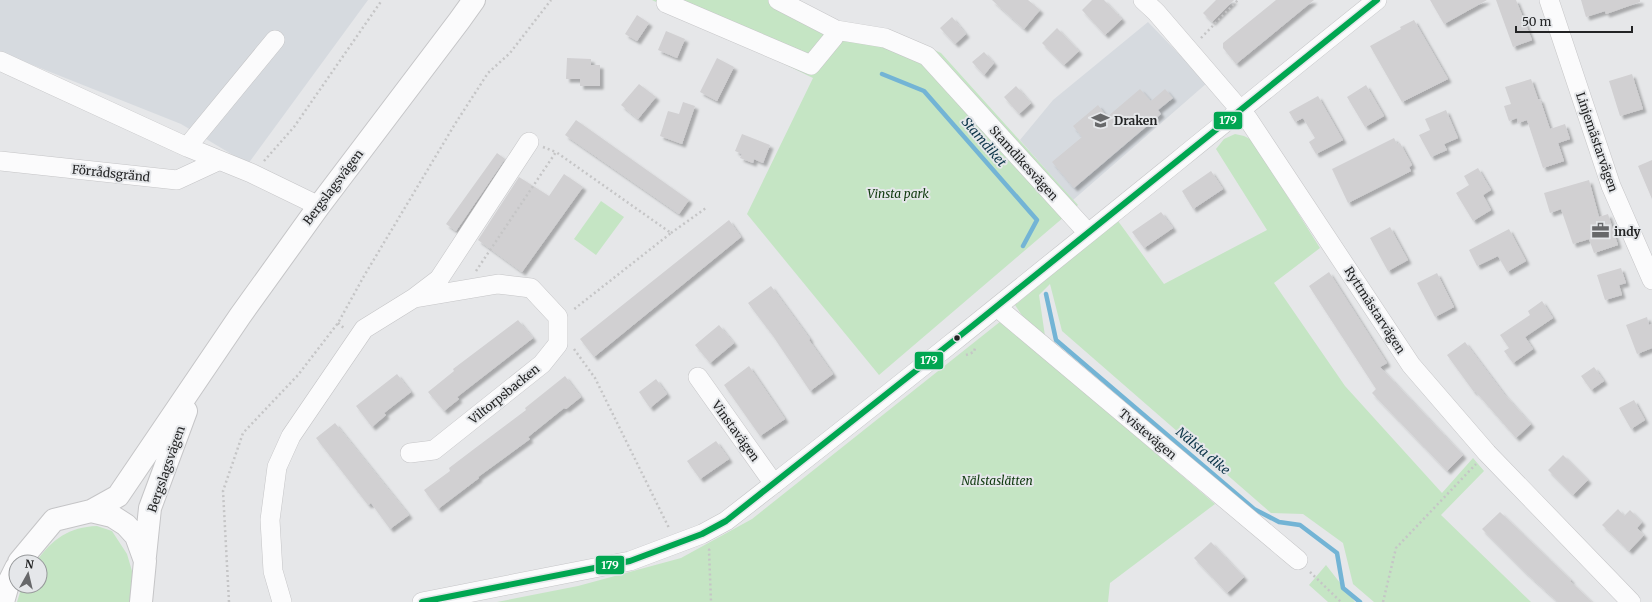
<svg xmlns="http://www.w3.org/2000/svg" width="1652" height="602" font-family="Merriweather,serif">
<defs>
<filter id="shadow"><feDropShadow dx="3.5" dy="3.5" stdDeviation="1" flood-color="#0004"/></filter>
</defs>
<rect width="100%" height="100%" fill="#e6e7e9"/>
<path fill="#d6dadf" d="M0,0H368L248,164L181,124L0,52Z
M1148,22L1207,83L1073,200L1020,140L1053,100Z"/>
<path fill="#c5e5c4" d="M652,0H797L840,26L904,36L941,53L1078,205L879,375L747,214L813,78Z
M1235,134L1244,136L1252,140L1320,248L1274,283L1345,386L1442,493L1473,458L1484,471L1441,515L1531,602H1374L1353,584L1343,543L1303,514L1271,513L1062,331L1050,284L1039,295L1045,336L1023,317L1015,305L1118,221L1164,284L1267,230L1216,149L1224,139Z
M601,201L624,217L596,255L574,239Z
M1001,321L1215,504L1110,583L1108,602H497L578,586L681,558L752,519Z
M97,526L112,531L127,554L132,571V589L130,602H17L22,586H40V562H36C52,539 69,527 97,526Z
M1326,565L1355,602H1328L1309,585Z"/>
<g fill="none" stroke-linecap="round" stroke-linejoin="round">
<path stroke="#73b4d5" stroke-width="4.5" d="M882,74L924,91L1037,220L1023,246
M1046,294L1056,340L1254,509L1279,522L1300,525L1337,553L1343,588L1360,602"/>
</g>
<path fill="#d1d0d2" filter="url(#shadow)" d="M992,0H1028L1040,10L1024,29Z
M1092,0H1104L1122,19L1105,35L1082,10Z
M1216,0H1234L1212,22L1203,13Z
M1276,0H1314L1236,64L1223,48V43Z
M1430,0H1487L1444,24Z
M1496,0H1516L1532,40L1513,47Z
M1581,0H1640V2L1606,14L1605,11L1586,17Z
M637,15L649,23L637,41L625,34Z
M952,17L966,34L955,44L940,28Z
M1414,20L1448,79L1402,102L1370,46L1401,29L1400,27Z
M1057,28L1079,51L1064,65L1042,43Z
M666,31L685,39L677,58L658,50Z
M984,52L994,63L984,75L972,62Z
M567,58L591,59V65H600V86H580V79H566Z
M717,58L734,67L717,101L700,92Z
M1632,74L1643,109L1620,116L1609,81Z
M1531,79L1538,99H1540L1550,129L1565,124L1570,139L1558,143L1564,161L1543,168L1527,120L1518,123L1517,118L1509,121L1504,106L1511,104L1505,87Z
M639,84L656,97L638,119L621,105Z
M1366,85L1384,116L1365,127L1347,97Z
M1016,86L1031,103L1019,114L1004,97Z
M1140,89L1151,101L1165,89L1173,98L1158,110L1161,114L1074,188L1052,162L1082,137L1073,126L1098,105L1107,117Z
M1318,96L1343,140L1316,154L1309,142L1315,138L1303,118L1295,122L1289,112Z
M683,102L695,106L682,144L660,136L668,111L679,114Z
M1446,110L1458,138L1444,144L1447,150L1431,157L1419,135L1430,130L1425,119Z
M576,120L689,200L679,214L565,135Z
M742,134L770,145L763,163L754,159L753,163L740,158L742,154L735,151Z
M1394,138L1397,144L1400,143L1412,165L1409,167L1411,171L1348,203L1332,169Z
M497,153L505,159L456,231L446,224Z
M1652,160V199L1638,166Z
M1478,168L1491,190L1483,195L1491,210L1473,221L1456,193L1469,185L1464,176Z
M1211,171L1223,189L1193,209L1182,191Z
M564,174L583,187L522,272L478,240L519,177L549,196Z
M1589,180L1599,217L1608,214L1618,245L1594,253L1589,239L1573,244L1561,209L1550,213L1544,193Z
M1161,212L1173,228L1144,248L1132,232Z
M729,220L741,237L594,357L580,339Z
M1390,227L1408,260L1388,271L1370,238Z
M1509,229L1526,261L1507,272L1498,256L1477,266L1469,250Z
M1621,268L1626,283L1619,285L1622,295L1605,300L1597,275Z
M1329,272L1387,363L1380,367L1463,455L1447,471L1372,393L1376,389L1309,286Z
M1437,273L1454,307L1435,317L1417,283Z
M771,286L810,339L809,340L833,374L810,391L773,336L748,303Z
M1542,301L1553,318L1525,337L1533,349L1513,363L1504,351L1509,348L1500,335L1530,315L1528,311Z
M1647,317L1649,325L1652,324V348L1637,354L1626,325Z
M518,320L533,338L457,397L459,399L444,411L428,392L454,371L453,369Z
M719,325L734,343L710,363L695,345Z
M1465,342L1504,394L1531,424L1516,438L1475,391L1474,392L1447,355Z
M749,366L785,419L760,436L724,385Z
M1594,367L1604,381L1591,390L1581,376Z
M397,374L411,392L384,413L386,415L372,427L356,406Z
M565,376L581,397L566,409L564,408L528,437L530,439L478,477L479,478L438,509L424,490L450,471L449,468L474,449L526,410L525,408Z
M656,379L667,394L650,408L639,392Z
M1634,400L1645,420L1631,429L1619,408Z
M335,423L409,515L390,529L371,503L368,505L316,438Z
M716,441L729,459L700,479L687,461Z
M1563,455L1588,480L1573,495L1548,470Z
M1618,509L1624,516L1630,510L1642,522L1637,528L1644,535L1629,551L1602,525Z
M1500,512L1571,580L1570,581L1592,602H1558L1525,572L1482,529Z
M1211,542L1244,577L1227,593L1194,558Z"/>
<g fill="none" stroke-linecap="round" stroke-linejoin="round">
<defs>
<path id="minor" d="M668,0L666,3L811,65L834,37L836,30
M778,0L836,30L885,38L927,56L1088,233
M1143,0L1156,12L1248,119L1411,365L1487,453L1631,602
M1549,0L1611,186L1652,280
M0,61L187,147L275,40
M187,147L251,173L319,206
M0,161L177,180L218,161
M998,308L1298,560
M698,377L774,484
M410,453L434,450L542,364L558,344V317L531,288L498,284L415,298
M282,602L273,571L270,520L277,467L291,436L364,329L414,298L439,279L529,142
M422,602L630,561L702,534L726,521C946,351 1160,174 1377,0"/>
<path id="major" d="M91,511L118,496L240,316L319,206L459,21L474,0
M145,556L150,508L186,411
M19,562L54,520L91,511L112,516L126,525L136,536L145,561L141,602
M3,602L8,584L16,568"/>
</defs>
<use href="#minor" stroke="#c5c5c7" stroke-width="20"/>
<use href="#major" stroke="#c5c5c7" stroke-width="24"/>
<path stroke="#c5c5c6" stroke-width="2.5" stroke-dasharray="2 3" stroke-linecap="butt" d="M1201,38L1238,0
M543,147L556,152
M264,161L294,127L382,0
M671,233L706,208
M476,271L556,152L671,233L573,310
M338,323L345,329
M574,349L595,378L669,528
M966,355L974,352L975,348
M710,549L709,550L711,602
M1310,572L1341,602
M229,602L223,491L243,433L298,375L338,323L364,276L455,124L488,73L510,53L551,0
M1383,602L1396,548L1476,464"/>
<use href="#minor" stroke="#fbfbfc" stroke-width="19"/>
<use href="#major" stroke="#fbfbfc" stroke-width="22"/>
<defs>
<path id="bus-1" d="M422,602L630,561L702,534L726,521L971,327L1377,0"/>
</defs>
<use href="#bus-1" stroke="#e5e7ea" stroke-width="9"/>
<use href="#bus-1" stroke="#00a651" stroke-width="6"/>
</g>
<defs>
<symbol id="school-bare" viewBox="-9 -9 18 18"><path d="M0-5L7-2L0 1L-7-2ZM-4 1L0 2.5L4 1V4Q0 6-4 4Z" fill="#67686a" stroke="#e5e7ea" stroke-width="2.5" paint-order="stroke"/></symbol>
<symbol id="office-bare" viewBox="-9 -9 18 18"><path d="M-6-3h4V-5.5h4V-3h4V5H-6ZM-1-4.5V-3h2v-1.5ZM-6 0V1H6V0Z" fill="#67686a" stroke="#e5e7ea" stroke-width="2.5" paint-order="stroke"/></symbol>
</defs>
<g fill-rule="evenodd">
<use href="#school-bare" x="1088" y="108" width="25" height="25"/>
<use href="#office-bare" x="1588" y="218" width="25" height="25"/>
</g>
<circle fill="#232425" stroke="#e5e7ea" stroke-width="1.5" cx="957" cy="338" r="3.5"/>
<g text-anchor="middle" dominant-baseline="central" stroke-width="4" stroke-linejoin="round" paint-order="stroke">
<g font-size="12" font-weight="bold" fill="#232425" stroke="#e5e7ea" text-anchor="start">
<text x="1114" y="120">Draken</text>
<text x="1614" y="231">indy</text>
</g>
<g font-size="12" fill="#232425" stroke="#e5e7ea">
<text transform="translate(1597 142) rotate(71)">Linjemästarvägen</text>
<text transform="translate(1024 163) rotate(48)">Stamdikesvägen</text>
<text transform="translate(111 173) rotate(6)">Förrådsgränd</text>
<text transform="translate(333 187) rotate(-53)">Bergslagsvägen</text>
<text transform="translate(1375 310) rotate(57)">Ryttmästarvägen</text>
<text transform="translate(504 394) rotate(-39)">Viltorpsbacken</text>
<text transform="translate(736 431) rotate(54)">Vinstavägen</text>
<text transform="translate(1148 434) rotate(40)">Tvistevägen</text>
<text transform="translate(166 469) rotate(-71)">Bergslagsvägen</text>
</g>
<g font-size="12" font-style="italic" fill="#0f390e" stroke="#e5e7ea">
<text x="898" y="193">Vinsta park</text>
<text x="997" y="480">Nälstaslätten</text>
</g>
<g font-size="13" font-style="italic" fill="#0d3549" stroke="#e5e7ea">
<text transform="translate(984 142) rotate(49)">Stamdiket</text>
<text transform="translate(1203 451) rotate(40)">Nälsta dike</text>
</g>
</g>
<g stroke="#e5e7ea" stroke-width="1.5">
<rect x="1213" y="111" width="30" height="19" rx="4" fill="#00a651"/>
<rect x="914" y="351" width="30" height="19" rx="4" fill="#00a651"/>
<rect x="595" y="555" width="30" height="20" rx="4" fill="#00a651"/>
</g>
<g font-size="11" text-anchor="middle" font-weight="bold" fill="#fff">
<text x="1228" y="124">179</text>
<text x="929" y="364">179</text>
<text x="610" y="569">179</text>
</g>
<g transform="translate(28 574) rotate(8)"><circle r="19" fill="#e5e7ea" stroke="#97999b"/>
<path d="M0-3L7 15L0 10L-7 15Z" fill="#67686a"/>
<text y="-6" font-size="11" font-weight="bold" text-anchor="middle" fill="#232425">N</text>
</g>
<path d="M1516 26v6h116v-6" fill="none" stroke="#232425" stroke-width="2"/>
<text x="1522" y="26" font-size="12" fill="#232425" stroke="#e5e7ea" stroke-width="3" paint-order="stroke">50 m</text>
</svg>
